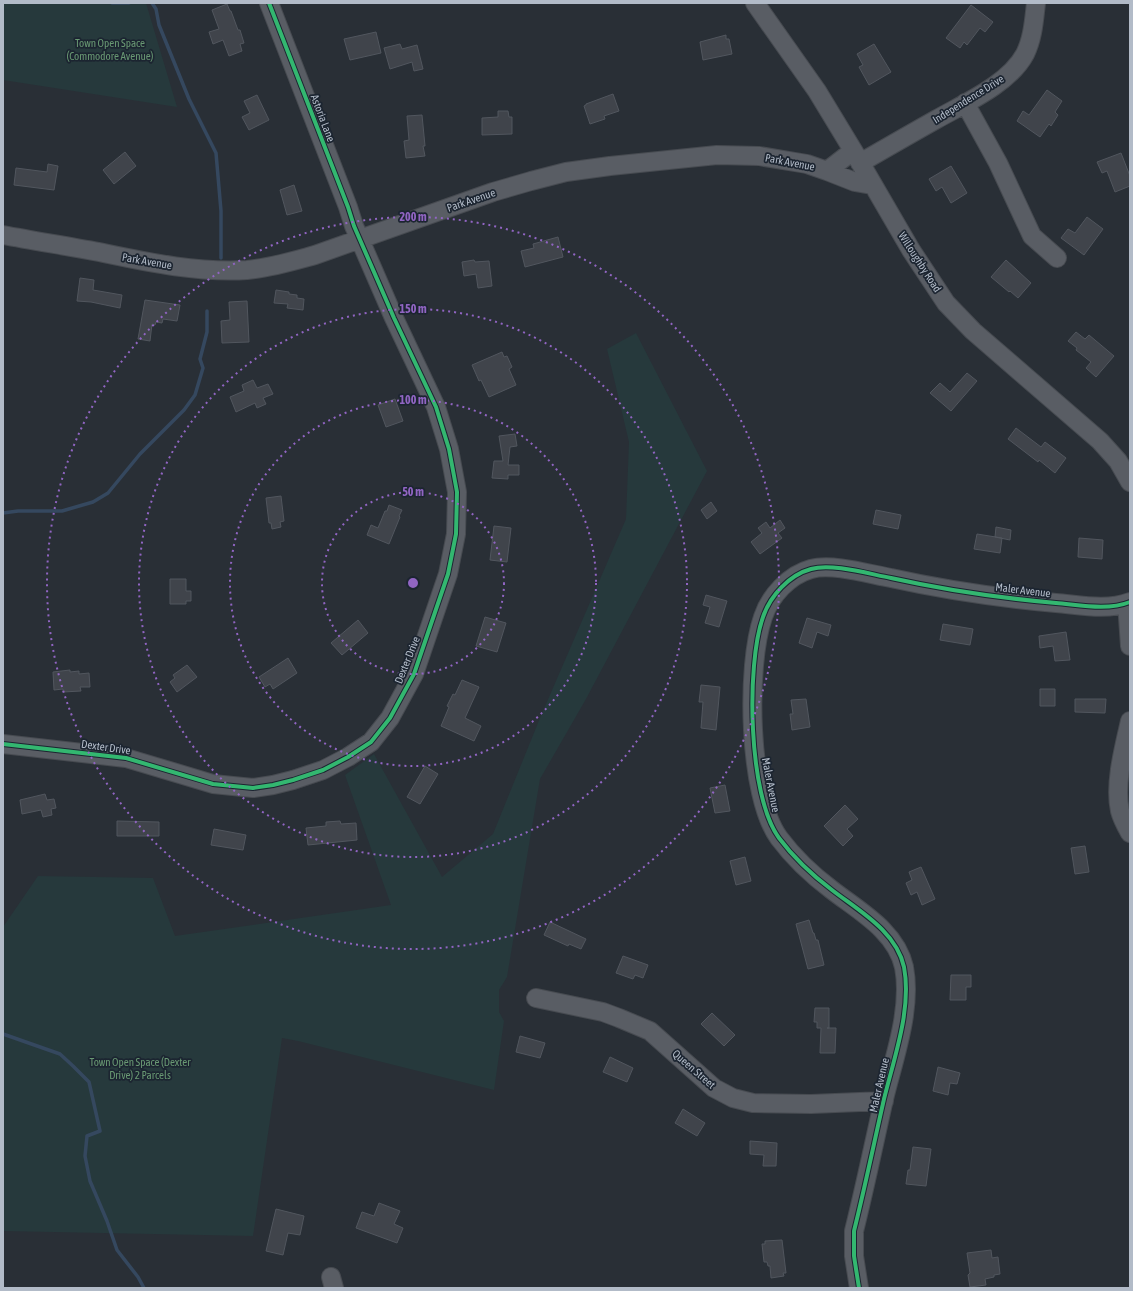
<svg xmlns="http://www.w3.org/2000/svg" width="1133" height="1291" font-family="'Asap Condensed',sans-serif">
<rect width="100%" height="100%" fill="#292f36"/>
<path fill="#26393c" d="M3,3H146L177,107L3,80Z
M636,333L707,471L586,699L540,779L507,977L499,990V1012L504,1021L494,1090L298,1041L282,1038L253,1236L3,1231V927L38,876L153,878L175,936L391,905L345,775L374,754L442,877L493,834L540,718L626,519L629,442L607,349Z"/>
<g fill="none" stroke-linecap="round" stroke-linejoin="round">
<path stroke="#35485f" stroke-width="3.5" d="M112,3H129
M152,3L156,9L159,25L189,99L216,153L221,211V258
M3,513L18,511H62L93,502L108,493L140,454L184,410L195,395L203,368L200,359L207,332V311
M3,1034L60,1054L73,1066L89,1082L100,1131L87,1136L85,1156L90,1181L107,1221L117,1250L138,1277L144,1288"/>
</g>
<path fill="#40444b" stroke="#51565e" d="M227,4L230,11H231L238,30H240L244,43L240,44L242,51L229,56L223,40L213,44L209,32L219,29L212,10Z
M971,5L993,22L985,32L980,28L967,45L964,42L960,48L946,38Z
M376,32L381,53L350,60L344,39Z
M726,35V39H729L732,54L703,60L700,42Z
M400,44L402,49L417,45L423,69L414,71L412,62L390,69L384,48Z
M874,44L891,72L869,85L859,67L863,65L857,54Z
M1047,90L1062,101L1055,112L1058,115L1051,126L1049,124L1040,137L1017,121L1023,111L1029,115Z
M613,94L619,111L604,116L605,119L590,124L584,106L586,105V104Z
M257,95L269,120L249,130L242,117L250,113L244,101Z
M498,111H508L509,117H512V134L482,135V118L498,117Z
M422,115L425,146H423L425,156L406,158L404,141L409,140L407,116Z
M125,152L136,166L114,184L103,170Z
M1121,153L1130,176V186L1115,192L1107,171L1102,173L1097,162Z
M48,164L58,166L54,190L14,185L16,168L47,172Z
M951,166L967,193L951,203L942,187L936,191L929,179Z
M294,185L302,211L287,215L280,190Z
M1087,217L1103,229L1084,255L1061,238L1068,229L1075,233Z
M558,237L563,257L525,267L521,251L534,248L533,244Z
M474,260L475,262L489,261L492,286L478,288L476,274L464,276L462,262Z
M1006,260L1031,283L1018,298L1010,291L1009,292L991,277Z
M80,278L94,280L93,290L122,295L120,308L91,302L77,301Z
M276,290L289,292V294L297,295V298L304,299L303,310L287,308L288,304L274,303Z
M145,300L180,305L177,321L163,319L162,323L156,322L155,325L152,324L150,341L138,339Z
M247,301L249,342L222,343L221,321L230,320L229,302Z
M1076,332L1085,339L1089,335L1114,356L1096,377L1086,368L1091,362L1076,350L1077,348L1068,341Z
M502,352L504,357L507,356L512,367L509,369L516,385L489,397L481,380L479,381L472,365Z
M967,373L977,381L951,411L930,393L940,383L950,392Z
M253,380L257,388L268,384L273,394L263,398L266,404L257,408L255,403L236,412L230,397L244,391L242,385Z
M395,399L403,421L386,427L378,405Z
M1016,428L1041,447L1045,442L1066,458L1055,473L1039,460L1038,462L1008,439Z
M515,434L517,446L510,447L508,465H519V475H508V479L492,478L494,461H503L499,436Z
M281,496L284,521L280,522L281,527L272,529L271,523H269L266,498Z
M711,502L717,511L707,519L701,510Z
M389,505L402,510L399,516L400,517L389,544L367,535L371,525L378,528L385,511H387Z
M876,510L901,515L898,529L873,524Z
M780,520L785,528L778,533L782,538L760,554L751,542L762,533L758,528L766,522L770,528Z
M494,526L511,528L507,562L490,560Z
M996,527L1011,530L1010,540L995,537Z
M977,534L1002,538L1000,553L974,549Z
M1079,538L1103,540L1102,559L1078,557Z
M170,579H186V591H191V601H186V604H170Z
M706,595L727,601L719,627L705,623L710,607L703,605Z
M485,617L506,623L497,652L476,646Z
M807,618L831,625L828,636L817,632L812,648L799,643Z
M358,620L368,633L342,655L331,643Z
M943,624L973,629L970,645L940,640Z
M1066,632L1070,660L1055,661L1053,646L1040,648L1039,636Z
M288,658L297,673L273,689L270,684L265,687L259,677Z
M187,665L197,677L177,692L170,682L175,678L173,675Z
M70,670V672L79,671V674L89,673L90,687H80L81,691L63,692V689L54,690L53,672Z
M462,680L479,687L465,718L481,726L474,741L441,726L449,707L447,706L453,694L455,695Z
M701,685L720,687L716,730L701,728L703,702H699Z
M1040,689H1055V706H1040Z
M806,699L810,727L792,730L790,714H793L791,700Z
M1075,699H1106L1105,713L1075,712Z
M425,766L438,774L420,804L407,797Z
M725,785L730,811L715,813L710,788Z
M45,794L47,800L54,799L56,808L51,809L52,815L43,817L41,810L22,814L20,800Z
M845,805L858,819L847,829L853,836L843,846L824,826Z
M117,821L159,822V836H117Z
M340,821L341,824L356,823L357,840L308,845L306,828L326,826V822Z
M214,829L246,835L243,850L211,845Z
M1085,846L1089,872L1075,874L1071,848Z
M745,857L751,881L736,885L730,861Z
M921,867L935,899L922,905L917,892L911,895L906,883L912,880L909,872Z
M809,920L813,933H814L816,940H818L824,965L808,969L796,924Z
M550,922L586,939L581,949L569,944L568,946L544,935Z
M623,956L648,965L643,978L635,975L633,979L616,973Z
M951,975H971V987H966V1000H950Z
M815,1008H829V1028H827H836L835,1053H820L821,1028H817V1022H814Z
M712,1013L735,1035L724,1046L701,1024Z
M520,1036L545,1043L540,1058L516,1052Z
M610,1057L633,1068L627,1082L603,1072Z
M938,1067L960,1073L957,1084L950,1083L948,1095L933,1091Z
M683,1109L705,1123L697,1136L675,1123Z
M750,1141L777,1143L776,1166H763L764,1155L750,1154Z
M913,1147L931,1149L926,1186L906,1184L908,1170H910Z
M379,1203L400,1211L394,1224L403,1228L397,1243L356,1228L362,1212L374,1216Z
M276,1209L304,1216L300,1235L288,1233L283,1255L266,1251Z
M782,1240L786,1273H783L784,1276L771,1278L770,1266H768L767,1262H764L762,1244H765V1241Z
M991,1250L992,1258L998,1257L1000,1274L994,1275V1277L985,1279L986,1285L970,1287L968,1275L970,1273L967,1253Z"/>
<g fill="none" stroke-linecap="round" stroke-linejoin="round">
<defs>
<path id="minor" d="M755,3L817,91L854,152L911,250L946,303L973,331L1100,441L1118,461L1130,482
M965,103L998,163L1032,236L1057,258
M860,163C886,148 912,133 937,119C965,103 1009,84 1025,54C1033,38 1034,20 1036,3
M827,171L845,157L854,152
M3,235C35,241 67,246 99,252C147,262 197,273 247,270C270,268 293,261 315,255L493,192L531,181L566,172L610,166L717,155L759,156L807,164L827,171L855,182L872,185
M1127,603L1130,646
M1130,721C1124,747 1114,785 1120,811C1122,819 1126,826 1130,833
M3,744L126,758L213,784L253,788L273,785L293,780L323,770L348,757L371,742L390,718L414,674L448,574L456,534L457,492L449,449L436,407L394,318L354,226L348,207L269,3
M536,998L603,1012L619,1018L650,1031L714,1088L733,1098L753,1103L811,1104L884,1101
M331,1277L334,1288
M859,1288L854,1256V1231C865,1187 874,1143 884,1099C894,1058 912,1009 904,967C896,931 859,911 832,890C812,875 794,858 779,838C748,796 746,665 763,617C770,596 789,575 811,569C832,563 869,574 891,578C945,590 1000,598 1056,603C1080,605 1107,611 1130,602"/>
</defs>
<use href="#minor" stroke="#474b51" stroke-width="20"/>
<use href="#minor" stroke="#595d64" stroke-width="18"/>
<defs>
<path id="cycleway" d="M3,744L126,758L213,784L253,788L273,785L293,780L323,770L348,757L371,742L390,718L414,674L448,574L456,534L457,492L449,449L436,407L394,318L354,226L348,207L269,3
M859,1288L854,1256V1231C865,1187 874,1143 884,1099C894,1058 912,1009 904,967C896,931 859,911 832,890C812,875 794,858 779,838C748,796 746,665 763,617C770,596 789,575 811,569C832,563 869,574 891,578C945,590 1000,598 1056,603C1080,605 1107,611 1130,602"/>
</defs>
<use href="#cycleway" stroke="#1c2531" stroke-width="6"/>
<use href="#cycleway" stroke="#33b770" stroke-width="4"/>
</g>
<g fill="none" stroke="#9165c3" stroke-width="2" stroke-dasharray="2 4">
<circle cx="413" cy="583" r="91"/>
<circle cx="413" cy="583" r="183"/>
<circle cx="413" cy="583" r="274"/>
<circle cx="413" cy="583" r="366"/>
</g>
<g text-anchor="middle" dominant-baseline="central" stroke-width="3.5" stroke-linejoin="round" paint-order="stroke">
<g font-size="11" fill="#699973" stroke="#1c2531">
<text x="110" y="43">Town Open Space<tspan x="110" dy="13">(Commodore Avenue)</tspan></text>
<text x="140" y="1062">Town Open Space (Dexter<tspan x="140" dy="13">Drive) 2 Parcels</tspan></text>
</g>
<g font-size="11" fill="#b2bbc8" stroke="#1c2531">
<text transform="translate(968 99) rotate(-32)">Independence Drive</text>
<text transform="translate(323 118) rotate(69)">Astoria Lane</text>
<text transform="translate(790 162) rotate(11)">Park Avenue</text>
<text transform="translate(471 200) rotate(-19)">Park Avenue</text>
<text transform="translate(147 261) rotate(10)">Park Avenue</text>
<text transform="translate(920 262) rotate(57)">Willoughby Road</text>
<text transform="translate(1023 590) rotate(7)">Maler Avenue</text>
<text transform="translate(407 660) rotate(-68)">Dexter Drive</text>
<text transform="translate(106 747) rotate(8)">Dexter Drive</text>
<text transform="translate(771 785) rotate(79)">Maler Avenue</text>
<text transform="translate(694 1069) rotate(41)">Queen Street</text>
<text transform="translate(879 1085) rotate(-77)">Maler Avenue</text>
</g>
</g>
<circle cx="413" cy="583" r="6" fill="#9165c3" stroke="#1c2531" stroke-width="2"/>
<g font-size="12" text-anchor="middle" font-weight="bold" fill="#9165c3" stroke="#1c2531" stroke-width="3.5" stroke-linejoin="round" paint-order="stroke">
<text x="413" y="221">200 m</text>
<text x="413" y="313">150 m</text>
<text x="413" y="404">100 m</text>
<text x="413" y="496">50 m</text>
</g>
<rect width="1133" height="1291" fill="none" stroke="#b2bbc8" stroke-width="8"/>
</svg>
